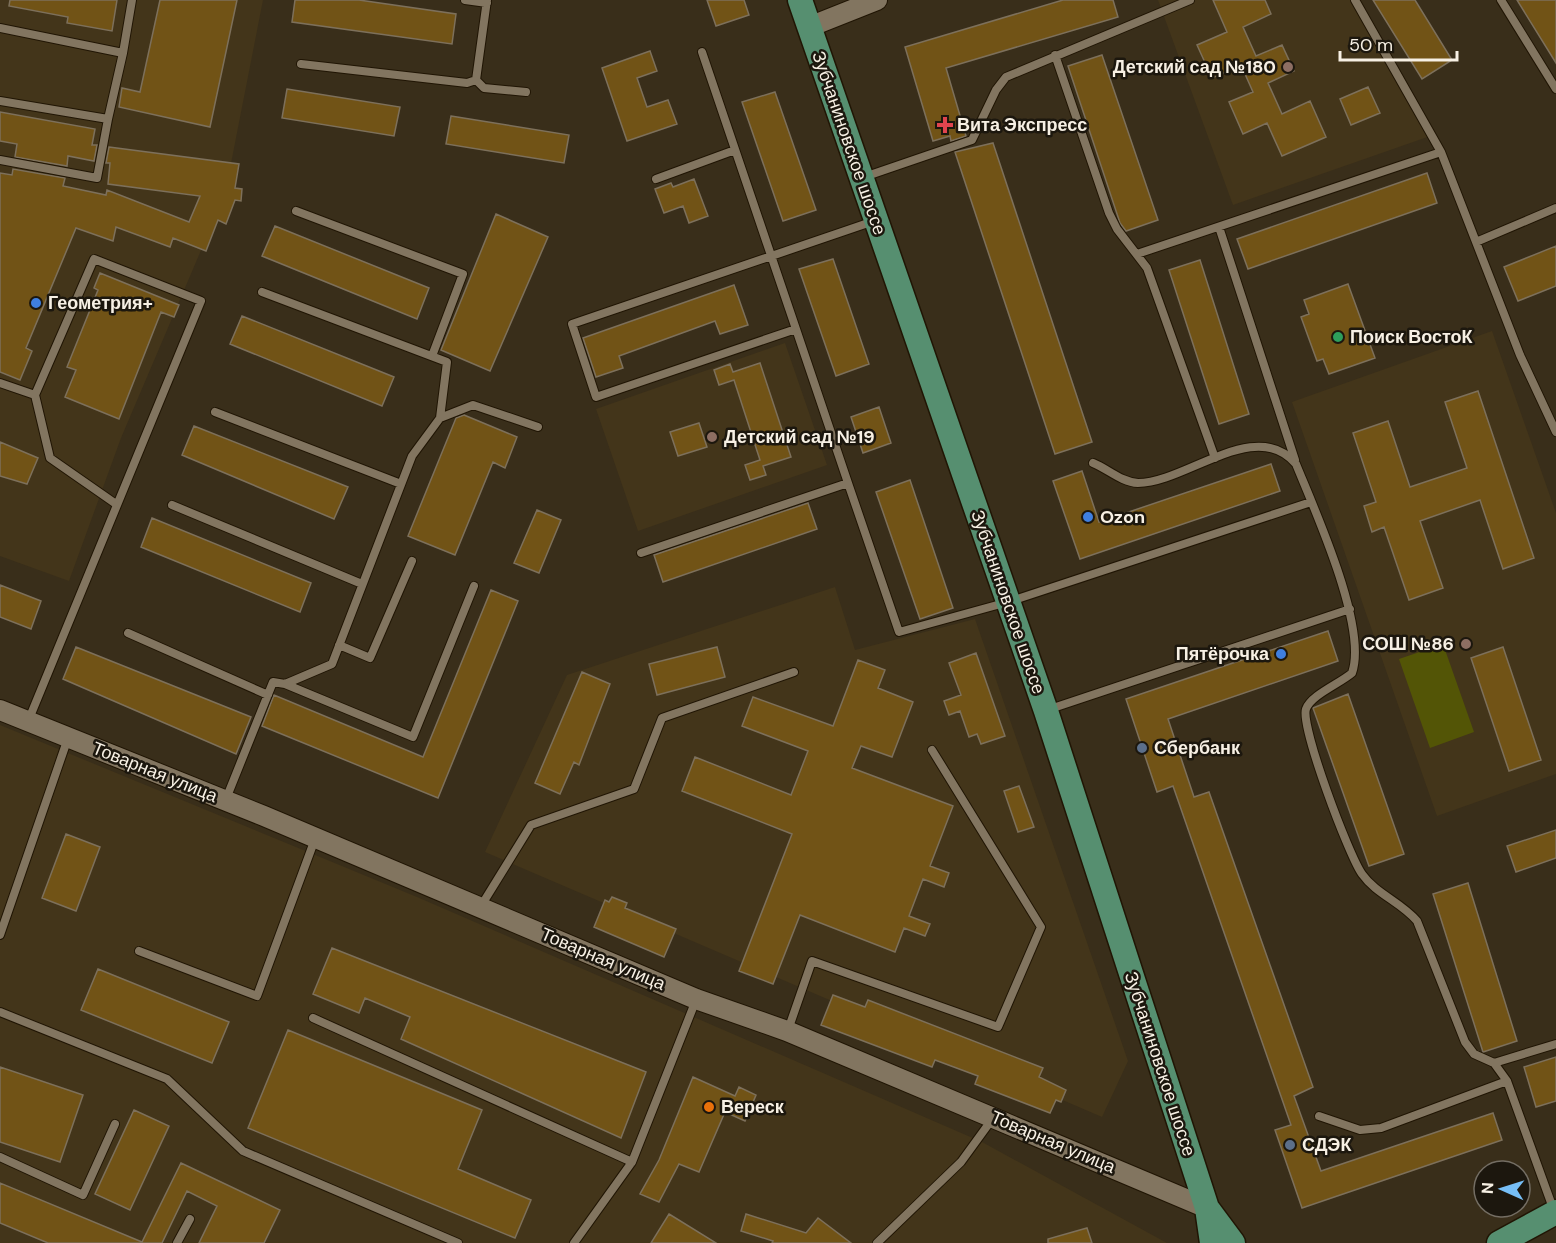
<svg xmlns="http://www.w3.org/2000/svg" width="1556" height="1243" font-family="'DM Sans',sans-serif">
<rect width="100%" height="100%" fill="#392e1a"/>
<path fill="#43351a" d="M0,0H263L225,194L121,438L69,581L0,556Z
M1158,0H1353L1436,134L1233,205Z
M1492,331L1556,513V774L1437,816L1292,402Z
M785,343L827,465L638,531L596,409Z
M835,587L855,650L975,619L1128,1061L1102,1117L485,852L567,675Z
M0,725L417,897L982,1142L1167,1243H0Z"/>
<path fill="#535506" d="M1443,644L1474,732L1430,748L1399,659Z"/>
<path fill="#715316" stroke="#7d705b" stroke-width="1.5" d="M10,0H117L112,31L67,23L68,17L9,6Z
M160,0H237L210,127L119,107L122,88L140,92Z
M295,0H359L456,14L452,44L292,22Z
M707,0H744L749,15L716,26Z
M1063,0H1113L1118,17L946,68L966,136L951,141L950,136L933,141L905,47Z
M1213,0H1265L1271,14L1243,27L1256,56L1282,45L1294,71L1268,83L1282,114L1310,101L1326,137L1282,156L1267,123L1243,134L1229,102L1253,92L1241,65L1212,78L1197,45L1227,32Z
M1373,0H1415L1452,60L1422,79Z
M1517,0H1556V63Z
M650,51L657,71L637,78L647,107L668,100L677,124L627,141L602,68Z
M1102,55L1158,220L1126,231L1120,223L1068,66Z
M1368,87L1380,113L1351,125L1340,99Z
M287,89L400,107L394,136L282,118Z
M775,92L816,210L783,221L742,102Z
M0,112L95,129L92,145H97L94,161L68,156L67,166L15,157L17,144L0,141Z
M451,116L569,135L564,163L446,144Z
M993,143L1092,442L1055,454L955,152Z
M109,147L239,164L235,188L242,189L241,201L235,200L226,224L218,220L206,251L173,238L170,247L116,227L113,241L76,228L26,348L32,351L20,380L0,372V173L12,175L13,169L65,178L63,186L106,195L107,190L189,222L200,196L108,184L110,163H106Z
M1427,173L1437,203L1248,269L1237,239Z
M694,179L708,216L689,223L683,206L664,213L655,189L671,183L673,187Z
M496,214L548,237L490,371L441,350Z
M275,226L429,288L417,319L262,256Z
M1556,246V286L1518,301L1504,267Z
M833,259L869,364L836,376L799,269Z
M1200,260L1249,414L1219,424L1169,270Z
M100,273L179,305L174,317L161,312L119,419L65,397L76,370L67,367L98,290L94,288Z
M1348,284L1375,358L1329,374L1323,359L1317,361L1301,317L1309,314L1304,300Z
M734,285L748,325L720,334L715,321L619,356L623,368L596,377L583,338Z
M242,316L394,377L382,406L230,344Z
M760,363L791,457L763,466L766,475L750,480L745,465L760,460L734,380L719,385L714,370L730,364L733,372Z
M1478,391L1534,558L1503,569L1480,500L1420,521L1443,588L1409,600L1384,527L1372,532L1364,506L1376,502L1353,433L1388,421L1410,487L1467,468L1445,402Z
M879,407L891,443L863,453L851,417Z
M464,415L517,437L505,468L493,462L455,555L408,536L456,418Z
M699,423L707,447L678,456L670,432Z
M194,426L348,487L334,519L182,455Z
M0,442L38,458L27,484L0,476Z
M1271,464L1280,491L1080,559L1053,481L1082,471L1099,522Z
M910,480L953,608L920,619L876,492Z
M808,503L817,529L663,582L654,555Z
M537,510L561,520L539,573L514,563Z
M152,518L311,583L300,612L141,547Z
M0,585L41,601L31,629L0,617Z
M491,590L518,601L438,798L262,726L274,695L423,757Z
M1328,631L1338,661L1168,719L1194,797L1209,792L1313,1087L1294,1096L1321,1171L1493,1113L1502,1140L1302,1208L1275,1130L1291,1125L1173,786L1157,792L1126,699Z
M76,647L251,717L236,754L63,679Z
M717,647L725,677L657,695L649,664Z
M1503,647L1541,760L1509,771L1471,658Z
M976,653L1005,736L981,744L977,734L969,737L960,711L949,715L944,701L961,695L949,663Z
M858,660L885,670L878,688L913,702L892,757L861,746L852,768L953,806L930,866L949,873L944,887L923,879L909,916L930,924L925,936L904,928L895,952L800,915L773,984L739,971L792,834L682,791L695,757L791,795L808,751L742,726L753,697L833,726Z
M582,672L610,684L579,765L574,762L560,794L535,783Z
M1348,694L1404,854L1369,866L1313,708Z
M1019,786L1034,827L1018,832L1004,791Z
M1556,830V858L1516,872L1507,846Z
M66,834L100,847L76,911L42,898Z
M1468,883L1517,1041L1483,1052L1433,894Z
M612,897L627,903L625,908L676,929L664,957L594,927L605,900L609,902Z
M332,948L646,1072L621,1138L401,1039L410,1017L365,998L359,1013L313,994Z
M98,969L229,1022L212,1063L81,1010Z
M833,995L865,1007L868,1000L1043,1068L1039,1077L1066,1090L1061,1102L1056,1100L1050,1113L975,1084L978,1076L935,1060L932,1067L821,1025Z
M288,1030L482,1110L458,1169L531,1200L515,1238L248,1128Z
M1556,1057V1101L1536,1107L1524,1067Z
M0,1067L83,1095L60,1162L0,1142Z
M693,1077L735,1096L739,1087L756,1095L745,1121L725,1112L699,1172L679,1164L659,1202L640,1194L659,1160Z
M134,1110L169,1126L130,1210L95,1194Z
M181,1163L280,1210L264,1243H199L217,1206L187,1191L162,1243H48L0,1223V1183L142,1242Z
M669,1214L716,1243H651Z
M746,1214L806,1233L818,1218L851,1243H772L773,1241L741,1231Z
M1087,1228L1092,1243H1048V1239Z"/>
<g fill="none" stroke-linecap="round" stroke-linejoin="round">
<defs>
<path id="service" d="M465,0L487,3
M487,0L476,80L484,88L526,92
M1355,0L1441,152L1520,355L1556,432
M1501,0L1556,89
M0,28L123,53L132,0
M702,52C733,144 765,237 796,329L596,397L572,324L874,221
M1055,55L1109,213L1117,229L1147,268L1215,458
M301,64L467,83L476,80
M0,101L108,119L123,53
M0,160L97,178L108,119
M864,177L972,140L996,90L1006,77L1190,0
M656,179L735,150
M296,211L463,274L432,356
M1219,227L1295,460
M1476,242L1556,208
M1137,254L1441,152
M0,383L35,395
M215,412L401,484
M440,418L473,405L538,427
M1093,463C1108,469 1121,482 1138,483C1186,483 1256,416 1296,464C1315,511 1368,627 1352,673C1339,684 1311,695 1306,709C1300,726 1349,856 1362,874C1376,894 1401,902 1417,921L1465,1042L1474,1054L1494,1063L1507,1081L1554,1211
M848,483L899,632L1008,602L1311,502
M172,505L362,584
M641,553L848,483L796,329
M128,633L268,695
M339,645L370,658L412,561
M285,684L413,737L474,586
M1050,709L1350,609
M29,719L201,301L94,259L35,395L50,458L116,504
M226,799L273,682L285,684L332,664L412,456L440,418L447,362L262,292
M481,906L531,825L634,789L662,718L794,672
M0,935L68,738
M139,951L257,996L315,839
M0,1012L167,1079L243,1151L458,1243
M313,1018L632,1162L696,1000
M788,1030L812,961L998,1027L1041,927L932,750
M1494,1063L1556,1044
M1319,1116L1360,1130L1381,1128L1507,1081
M0,1157L83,1195L115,1124
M177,1243L190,1219
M574,1243L632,1162
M877,1243L961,1162L993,1118"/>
<path id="tertiary" d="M809,27L877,0
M0,710L264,816L696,999L787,1031L1207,1208"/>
<path id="primary" d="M800,0L1046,711L1207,1208L1212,1243
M1207,1208L1233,1243
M1499,1243L1556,1212"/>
</defs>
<use href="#service" stroke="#201504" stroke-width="10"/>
<use href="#tertiary" stroke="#201504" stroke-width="22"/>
<use href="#primary" stroke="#201504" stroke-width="27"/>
<use href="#service" stroke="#827560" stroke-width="8"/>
<use href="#tertiary" stroke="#827560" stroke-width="20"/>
<use href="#primary" stroke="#568f70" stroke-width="24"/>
</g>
<g fill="#8d6e63" stroke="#1c170e" stroke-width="2">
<circle cx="1288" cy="67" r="6"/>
<circle cx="712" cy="437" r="6"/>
<circle cx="1466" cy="644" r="6"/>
</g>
<path fill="#e0444e" stroke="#1c170e" stroke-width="2" d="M942 116h6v6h6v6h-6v6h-6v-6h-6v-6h6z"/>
<g fill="#3f7fe0" stroke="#1c170e" stroke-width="2">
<circle cx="36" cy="303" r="6"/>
<circle cx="1088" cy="517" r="6"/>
<circle cx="1281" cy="654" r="6"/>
</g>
<circle fill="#2e9e5b" stroke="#1c170e" stroke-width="2" cx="1338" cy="337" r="6"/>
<g fill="#5c6f8a" stroke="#1c170e" stroke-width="2">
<circle cx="1142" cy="748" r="6"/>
<circle cx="1290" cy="1145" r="6"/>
</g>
<circle fill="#e8710a" stroke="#1c170e" stroke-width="2" cx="709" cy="1107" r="6"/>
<g text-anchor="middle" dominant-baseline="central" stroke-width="5" stroke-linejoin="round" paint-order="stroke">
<g font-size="18" font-weight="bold" fill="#f7f0e4" stroke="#1c170e" text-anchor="start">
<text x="1276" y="67" text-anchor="end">Детский сад №180</text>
<text x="957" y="125">Вита Экспресс</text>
<text x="48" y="303">Геометрия+</text>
<text x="1350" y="337">Поиск ВостоК</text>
<text x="724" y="437">Детский сад №19</text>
<text x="1100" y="517">Ozon</text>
<text x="1454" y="644" text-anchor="end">СОШ №86</text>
<text x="1269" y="654" text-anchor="end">Пятёрочка</text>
<text x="1154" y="748">Сбербанк</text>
<text x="721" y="1107">Вереск</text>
<text x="1302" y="1145">СДЭК</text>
</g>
<g font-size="18" fill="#f7f0e4" stroke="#1c170e">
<text transform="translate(849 143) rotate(71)">Зубчаниновское шоссе</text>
<text transform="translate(1008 602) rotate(71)">Зубчаниновское шоссе</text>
<text transform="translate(155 772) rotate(22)">Товарная улица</text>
<text transform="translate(603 959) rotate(23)">Товарная улица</text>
<text transform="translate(1160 1064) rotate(72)">Зубчаниновское шоссе</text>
<text transform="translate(1053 1142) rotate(23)">Товарная улица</text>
</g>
</g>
<g transform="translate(1502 1189) rotate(273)"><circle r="28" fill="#1c170e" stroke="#746e64" stroke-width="1.5"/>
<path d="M0-4.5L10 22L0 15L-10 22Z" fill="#77bff7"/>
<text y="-9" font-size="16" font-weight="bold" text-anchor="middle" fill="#f7f0e4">N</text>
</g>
<path d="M1340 51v9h117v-9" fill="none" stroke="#f7f0e4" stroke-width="3"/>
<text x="1349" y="51" font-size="18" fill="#f7f0e4" stroke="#1c170e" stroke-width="4.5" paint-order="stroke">50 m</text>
</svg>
